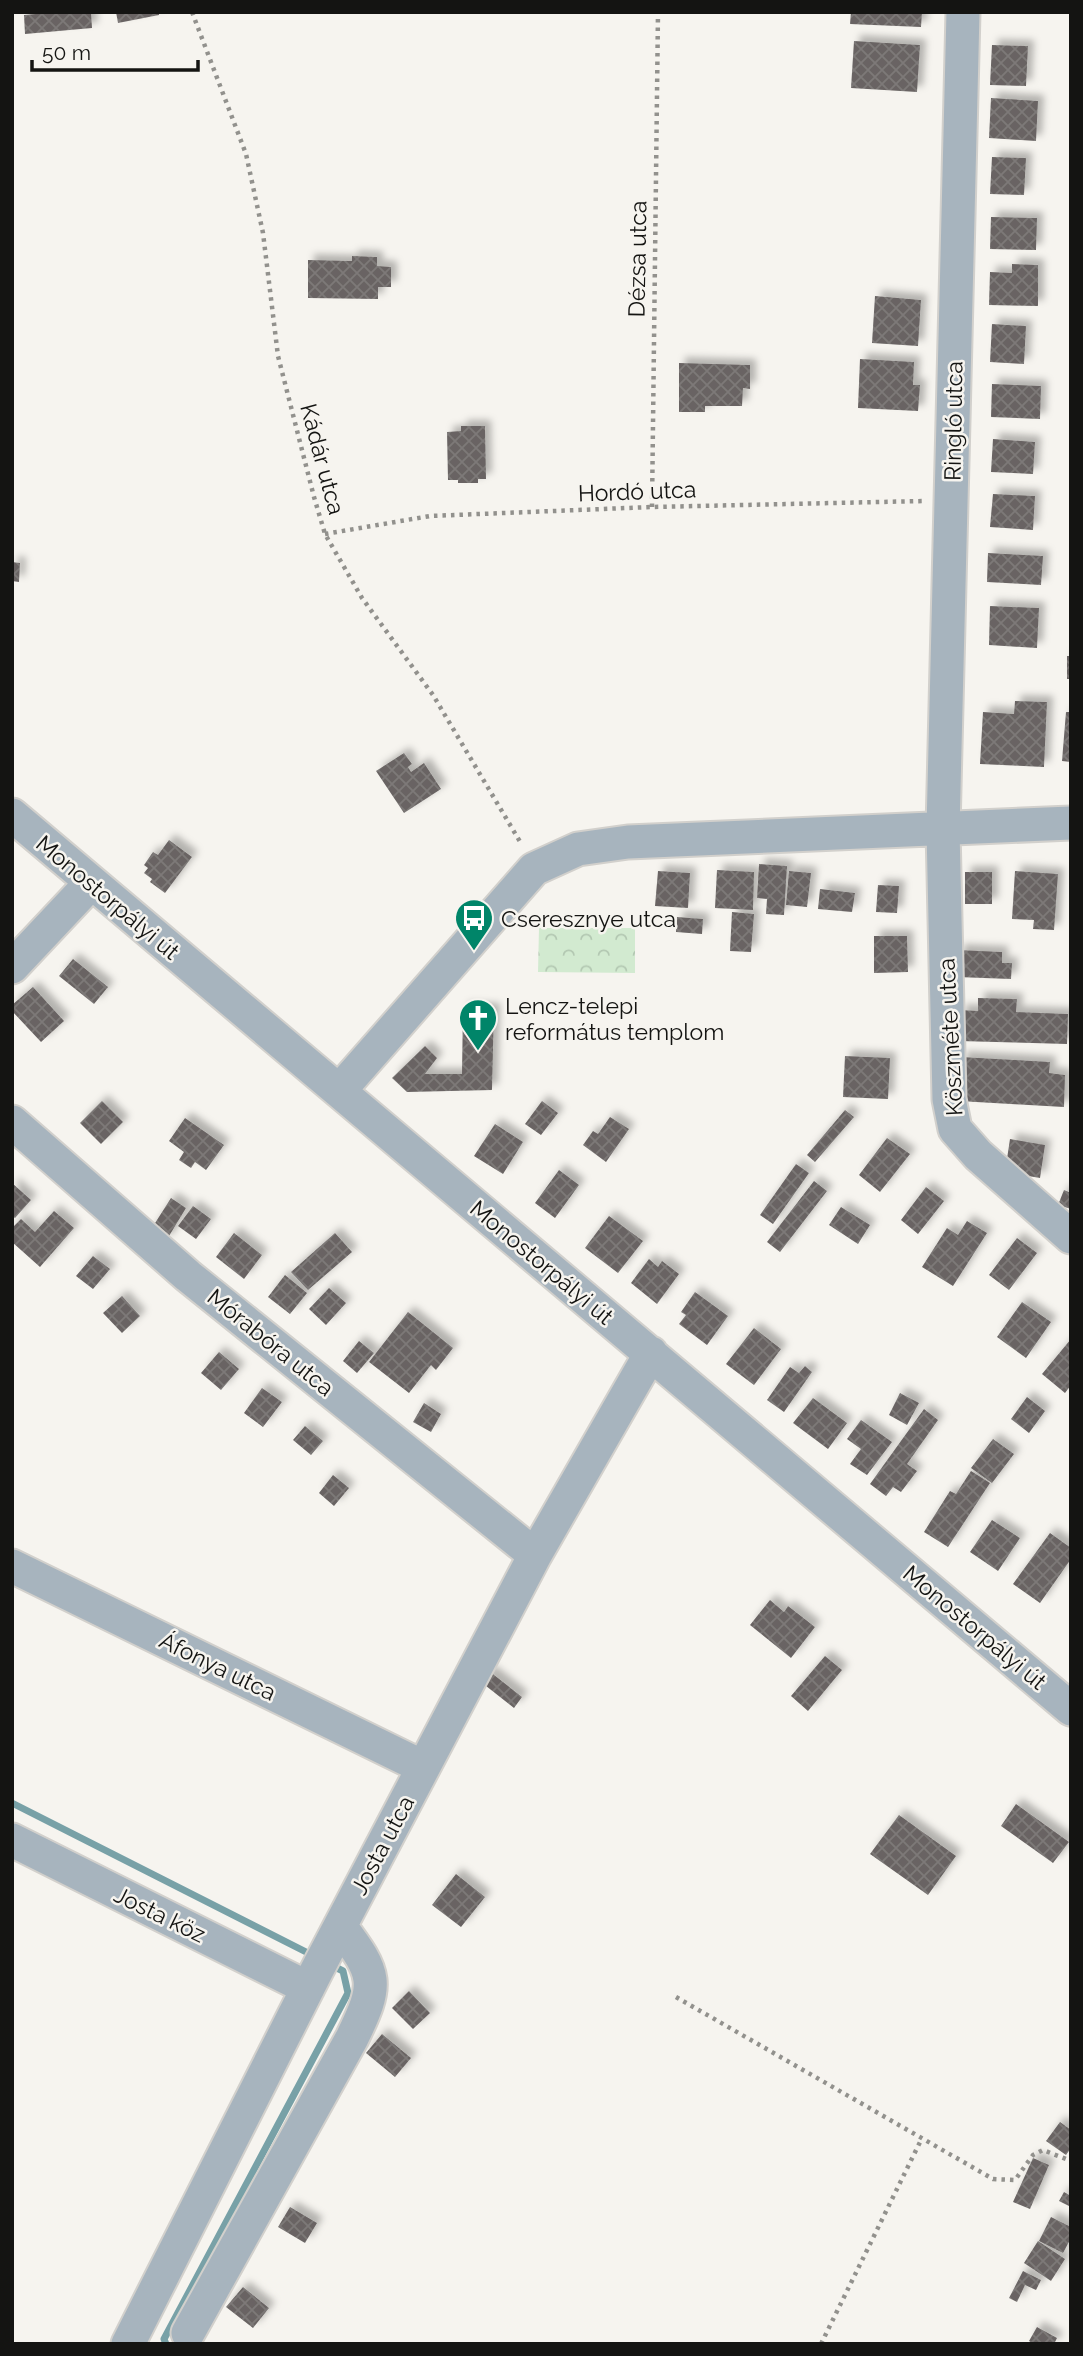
<svg xmlns="http://www.w3.org/2000/svg" width="1083" height="2356" font-family="Raleway,sans-serif">
<defs>
<pattern id="forest-crowns" width="20" height="18" patternUnits="userSpaceOnUse" patternTransform="scale(1.75)"><rect width="20" height="18" fill="#d2ead0"/><path d="M2 6a3 3 0 1 1 6 0M12 15a3 3 0 1 1 6 0" fill="none" stroke="#b3c8b2"/></pattern>
<pattern id="building-cross-hatch" width="8" height="8" patternUnits="userSpaceOnUse" patternTransform="scale(1.75)"><rect width="8" height="8" fill="#696463"/><path d="M0 0l8 8M0 8l8-8" fill="none" stroke="#7d7978"/></pattern>
<filter id="shadow"><feDropShadow dx="6" dy="-6" stdDeviation="3.5" flood-color="#0004"/></filter>
</defs>
<rect width="100%" height="100%" fill="#f6f4ef"/>
<path fill="url(#forest-crowns)" d="M539,928H635V973L538,972Z"/>
<g fill="none" stroke-linecap="round" stroke-linejoin="round">
<path stroke="#78a1a7" stroke-width="7" d="M12,1803L314,1956
M166,2344L164,2339L348,1993L343,1971L331,1965"/>
</g>
<path fill="url(#building-cross-hatch)" filter="url(#shadow)" d="M59,12H91L92,28L25,34L24,15Z
M116,12H159V15L118,23Z
M851,12H922L921,27L850,24Z
M854,41L920,45L917,92L851,88Z
M992,45L1028,46L1026,86L990,85Z
M991,98L1038,101L1036,141L989,138Z
M992,157L1026,158L1024,195L990,194Z
M991,217L1037,218L1036,250L990,249Z
M352,256L377,257V266L391,267V287H378V299L308,298V260L352,261Z
M1012,264L1038,265V306L989,305L990,272L1012,273Z
M875,296L921,300L918,346L872,343Z
M992,324L1026,326L1024,364L990,362Z
M860,359L914,362L913,385H920L918,411L858,408Z
M679,363L750,365V389L743,388L742,406H705V412H679Z
M992,384L1041,386L1040,419L991,417Z
M461,426H485L486,479H478V483H458V480H448L447,432L461,431Z
M993,439L1035,442L1033,474L991,472Z
M993,494L1035,496L1033,530L990,527Z
M988,553L1043,556L1041,585L987,582Z
M12,562L20,563L19,582L12,581Z
M990,606L1039,608L1037,648L989,645Z
M1067,656H1071V679H1067Z
M1015,701L1047,702L1044,767L980,764L983,712L1014,714Z
M1066,712H1071V762L1062,761Z
M404,753L412,764L408,767L411,772L424,763L441,789L404,813L376,771Z
M169,840L192,857L165,893L150,882L152,879L144,873L148,868L144,865L153,852L158,855Z
M759,864L787,866L784,915L766,914L767,899L757,898Z
M717,870L754,872L753,910L715,908Z
M658,871L690,873L688,908L655,906Z
M789,871L811,873L807,907L786,905Z
M1015,871L1058,874L1054,930L1033,929L1034,920L1012,919Z
M965,872H992V904H965Z
M878,885L899,886L897,913L876,912Z
M820,889L855,893L852,912L818,909Z
M732,912L754,914L751,952L730,951Z
M677,917L703,919L702,934L676,932Z
M874,936H907L908,972L874,973Z
M958,950L1002,952V963H1012L1011,979L957,977Z
M73,959L108,987L94,1004L59,976Z
M33,987L64,1021L41,1042L12,1011V1005Z
M978,998L1017,999L1016,1012L1068,1014L1067,1044L959,1041L960,1010L978,1011Z
M463,1008L494,1009L492,1090L407,1092L392,1078L425,1046L437,1058L425,1074H462Z
M845,1056L890,1058L888,1099L843,1097Z
M961,1057L1050,1062L1049,1073L1065,1075L1064,1107L959,1101Z
M102,1101L123,1122L101,1144L80,1123Z
M542,1101L558,1113L541,1135L525,1124Z
M845,1110L854,1117L815,1162L807,1155Z
M610,1117L629,1129L606,1162L583,1145L593,1131L598,1134Z
M185,1118L224,1145L206,1170L195,1162L191,1168L179,1160L184,1152L169,1141Z
M495,1124L523,1142L503,1174L474,1156Z
M887,1138L910,1154L880,1192L859,1175Z
M1010,1139L1045,1145L1040,1178L1005,1172Z
M796,1164L809,1173L773,1224L760,1215Z
M559,1170L579,1185L555,1218L535,1203Z
M814,1181L827,1191L780,1252L767,1242Z
M12,1183L31,1200L15,1218L12,1216Z
M926,1187L944,1201L918,1234L901,1220Z
M1064,1190L1071,1193V1209L1058,1205Z
M171,1198L186,1208L166,1241L150,1231Z
M193,1206L211,1219L196,1239L178,1226Z
M841,1207L870,1225L858,1244L829,1225Z
M54,1211L74,1228L40,1267L12,1242V1228L21,1219L35,1232Z
M609,1216L643,1241L618,1273L585,1248Z
M967,1221L987,1233L953,1286L922,1267L947,1228L958,1235Z
M234,1233L262,1255L244,1279L216,1257Z
M335,1233L352,1252L308,1290L291,1272Z
M1017,1238L1037,1253L1009,1290L989,1275Z
M93,1256L110,1269L93,1289L76,1276Z
M649,1259L658,1267L662,1261L679,1274L657,1304L631,1283Z
M285,1275L307,1293L290,1314L268,1297Z
M329,1288L346,1303L326,1325L309,1309Z
M695,1292L728,1316L707,1345L679,1324L686,1315L681,1312Z
M122,1296L140,1316L122,1333L103,1313Z
M1022,1302L1051,1322L1026,1358L997,1337Z
M408,1312L453,1348L436,1370L431,1365L409,1393L369,1362Z
M754,1328L781,1349L754,1385L726,1364Z
M1071,1339V1385L1065,1393L1042,1374Z
M359,1341L374,1353L357,1373L343,1361Z
M219,1352L239,1369L221,1390L201,1373Z
M805,1366L812,1372L784,1412L767,1400L790,1367L799,1373Z
M262,1388L282,1402L263,1427L244,1413Z
M900,1393L919,1403L907,1425L889,1415Z
M1027,1397L1045,1411L1029,1433L1011,1419Z
M813,1398L847,1423L828,1449L793,1423Z
M424,1403L441,1414L431,1432L413,1422Z
M924,1409L938,1420L907,1464L917,1471L901,1492L893,1487L886,1496L870,1484Z
M861,1420L892,1442L867,1475L850,1464L861,1449L847,1439Z
M305,1426L323,1441L311,1455L293,1440Z
M993,1439L1014,1454L992,1483L971,1468Z
M971,1471L990,1483L948,1547L924,1532L950,1491L956,1494Z
M333,1475L349,1488L334,1506L319,1493Z
M992,1520L1020,1538L998,1571L970,1552Z
M1050,1533L1071,1548V1559L1040,1603L1013,1584Z
M770,1600L784,1612L788,1606L815,1627L791,1658L750,1625Z
M825,1656L842,1670L808,1711L791,1696Z
M489,1671L522,1697L514,1708L481,1682Z
M1016,1804L1069,1842L1053,1863L1001,1826Z
M899,1815L956,1856L928,1895L870,1854Z
M456,1874L485,1897L461,1927L432,1905Z
M409,1991L430,2013L413,2029L392,2008Z
M382,2034L411,2058L395,2077L366,2053Z
M1060,2122L1071,2130V2148L1066,2155L1046,2141Z
M1033,2158L1049,2165L1030,2209L1013,2202Z
M1064,2192L1071,2196V2207L1059,2201Z
M290,2207L317,2223L305,2243L278,2227Z
M1051,2217L1071,2227V2238L1063,2253L1039,2241Z
M1038,2241L1065,2259L1051,2281L1024,2263Z
M1023,2271L1041,2280L1036,2290L1025,2285L1017,2302L1009,2298Z
M243,2287L269,2308L253,2328L226,2307Z
M1037,2327L1057,2338L1054,2344H1034L1029,2341Z"/>
<g fill="none" stroke-linecap="round" stroke-linejoin="round">
<defs>
<path id="minor" d="M963,12L943,829L949,1099L955,1129L978,1155L1071,1237
M12,815L1071,1709
M12,967L91,883
M339,1091L534,869L578,849L628,842L1071,823
M12,1122L188,1276L535,1555
M12,1566L423,1767
M12,1840L308,1988
M188,2333L352,2038C379,1983 377,1975 340,1926
M128,2344L317,1970L535,1555L651,1353"/>
</defs>
<use href="#minor" stroke="#d2d0cc" stroke-width="37"/>
<path stroke="#92918d" stroke-width="4.5" stroke-dasharray="3.5 5" stroke-linecap="butt" d="M192,12L246,154L263,233L278,356L314,497L325,534L362,598L433,695L522,845
M652,507L658,12
M325,534L430,516L652,507L924,501
M676,1997L993,2179L1015,2180L1033,2155L1043,2150L1071,2161
M821,2344L922,2138"/>
<use href="#minor" stroke="#a7b4be" stroke-width="33"/>
</g>
<defs>
<symbol id="bus-pin" viewBox="-11 -11 22 30"><path d="M0 17L-7.5 6A9.5 9.5 0 1 1 7.5 6Z" fill="#008569" stroke="#f6f4ef"/><path d="M-5-6H5V4H4V6H2V4H-2V6H-4V4H-5ZM-3.5-4V0h7V-4ZM-3.5 1.2v1.5H-2V1.2ZM2 1.2v1.5H3.5V1.2Z" fill="#fff"/></symbol>
<symbol id="church-pin" viewBox="-11 -11 22 30"><path d="M0 17L-7.5 6A9.5 9.5 0 1 1 7.5 6Z" fill="#008569" stroke="#f6f4ef"/><path d="M-1.2-6h2.4v3.5h3.3v2.4h-3.3V6h-2.4V-.1h-3.3v-2.4h3.3Z" fill="#fff"/></symbol>
</defs>
<g fill-rule="evenodd">
<use href="#bus-pin" x="452" y="896" width="44" height="60"/>
<use href="#church-pin" x="456" y="996" width="44" height="60"/>
</g>
<g text-anchor="middle" dominant-baseline="central" stroke-width="5" stroke-linejoin="round" paint-order="stroke">
<g font-size="23" fill="#141412" stroke="#f6f4ef">
<text transform="translate(637 259) rotate(-89)">Dézsa utca</text>
<text transform="translate(953 421) rotate(-89)">Ringló utca</text>
<text transform="translate(323 459) rotate(75)">Kádár utca</text>
<text transform="translate(637 491) rotate(-2)">Hordó utca</text>
<text transform="translate(108 897) rotate(40)">Monostorpályi út</text>
<text transform="translate(950 1037) rotate(-93)">Köszméte utca</text>
<text transform="translate(542 1262) rotate(40)">Monostorpályi út</text>
<text transform="translate(271 1342) rotate(39)">Mórabóra utca</text>
<text transform="translate(975 1627) rotate(40)">Monostorpályi út</text>
<text transform="translate(218 1666) rotate(26)">Áfonya utca</text>
<text transform="translate(382 1845) rotate(-62)">Josta utca</text>
<text transform="translate(160 1914) rotate(26)">Josta köz</text>
</g>
<g font-size="23" fill="#141412" stroke="#f6f4ef" text-anchor="start">
<text x="501" y="918">Cseresznye utca</text>
<text x="505" y="1005">Lencz-telepi<tspan x="505" dy="26">református templom</tspan></text>
</g>
</g>
<rect width="1083" height="2356" fill="none" stroke="#141412" stroke-width="28"/>
<path d="M32 60v10h166v-10" fill="none" stroke="#141412" stroke-width="3.5"/>
<text x="42" y="60" font-size="21" fill="#141412" stroke="#f6f4ef" stroke-width="5" paint-order="stroke">50 m</text>
</svg>
